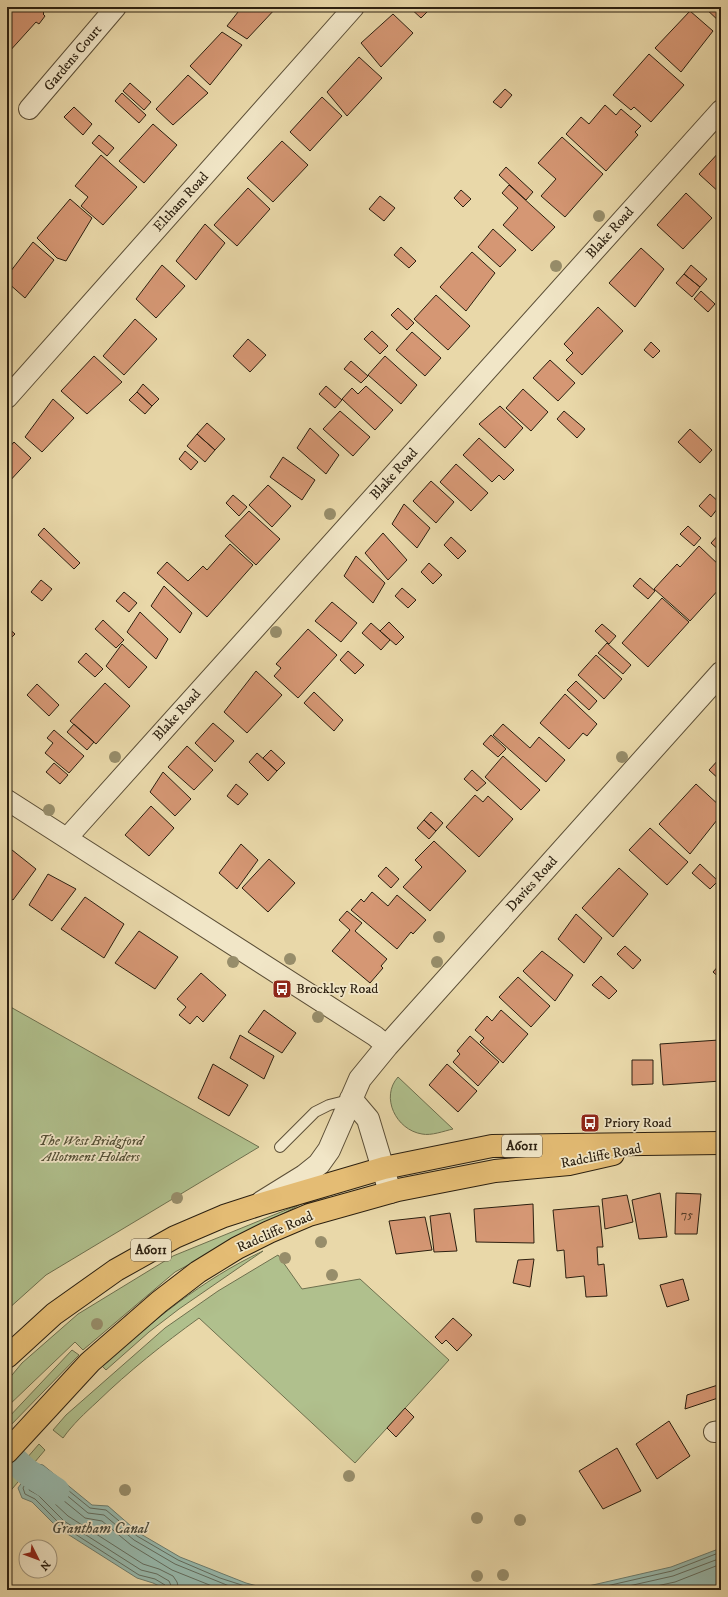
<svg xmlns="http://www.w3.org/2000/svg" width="728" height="1597" font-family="'IM FELL DW Pica',serif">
<rect width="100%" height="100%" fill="#e9d8a9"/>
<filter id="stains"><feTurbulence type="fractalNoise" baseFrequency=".005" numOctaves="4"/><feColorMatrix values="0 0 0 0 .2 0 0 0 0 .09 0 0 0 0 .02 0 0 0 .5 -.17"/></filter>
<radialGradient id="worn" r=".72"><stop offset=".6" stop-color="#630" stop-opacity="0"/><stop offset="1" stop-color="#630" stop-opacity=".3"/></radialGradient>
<path fill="#b0c08d" stroke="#6e704e" d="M7,1005L259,1147L46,1275L7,1310Z
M398,1077L453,1129C444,1131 431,1136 422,1134C396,1130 380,1097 398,1077Z
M303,1203L175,1272L83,1350L75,1342L7,1407V1381L22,1363L78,1314L173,1256Z
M263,1251L179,1309L149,1332L106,1370L102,1366C151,1322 203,1279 263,1251Z
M278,1255L302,1289L360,1279L449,1360L355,1463L199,1318C163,1344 129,1371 97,1402C85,1413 73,1424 63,1438L53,1430L66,1415L165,1328L218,1291Z
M72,1350L79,1355L7,1429V1419Z
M39,1444L45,1450L7,1495V1481Z"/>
<path fill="#97b9ad" stroke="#6c7c6e" d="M33,1463L43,1465L92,1505L108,1506L139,1533L180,1557L246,1583L272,1590H167L153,1583L137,1578L58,1528L32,1502L22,1498L18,1488L27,1475L26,1471Z
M721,1548V1588L715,1590H571L671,1567Z"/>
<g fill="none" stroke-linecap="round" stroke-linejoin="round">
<path stroke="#626c5e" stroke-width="1" d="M168,1590L165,1585L155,1579L139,1575L61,1525L35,1499L25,1494L23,1488L34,1468L42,1469L90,1508L106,1510L137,1536L178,1560L220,1578L257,1590
M173,1590L169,1581L157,1574L141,1570L64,1521L38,1495L29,1490L36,1474L40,1473L88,1513L104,1515L134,1540L175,1564L239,1590
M179,1590L177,1582L173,1576L159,1569L143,1564L68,1516L38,1488L39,1483H42L85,1518L102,1521L131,1545L172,1570L222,1590
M589,1590L672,1571L721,1552
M611,1590L673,1576L721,1558
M638,1590L675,1582L721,1564"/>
<path stroke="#97b9ad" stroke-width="27" d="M7,1453L26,1471L56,1491"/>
</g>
<path fill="#d59774" stroke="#2c2010" d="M7,7H38L44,13L43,14L45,16L39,24L36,22L8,53L7,51Z
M242,7H277L247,39L227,26Z
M409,7H432L421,18Z
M704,7H721V23Z
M690,11L713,31L681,72L655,48Z
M393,14L413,33L381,67L361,43Z
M222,32L242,45L210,85L190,66Z
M649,54L684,85L651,122L634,107L631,110L613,95Z
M359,57L382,78L347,116L327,92Z
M188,75L208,93L173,125L156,109Z
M130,83L151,102L144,110L123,91Z
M505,89L512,95L501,108L493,102Z
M122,93L146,115L139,123L115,101Z
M322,97L342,116L310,151L290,132Z
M605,105L616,115L621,109L641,126L635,132L638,135L606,171L566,134L581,117L589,124Z
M74,107L92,124L83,135L64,117Z
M153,124L177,145L144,183L119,161Z
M99,135L114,148L107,156L92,143Z
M562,137L603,174L565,217L541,196L556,179L538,163Z
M282,141L308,165L273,202L247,178Z
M721,150V194L699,174Z
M101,155L137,187L103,225L81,206L88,197L75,186Z
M506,167L533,192L526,200L499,175Z
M509,185L555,227L532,251L503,225L518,208L502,193Z
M248,188L270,209L237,246L214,225Z
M461,190L471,199L463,207L454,198Z
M686,193L712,218L683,249L657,225Z
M380,196L395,208L384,221L369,209Z
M70,199L92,218L66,261L57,258L37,238Z
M205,224L225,243L196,280L176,261Z
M493,229L516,250L500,267L478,247Z
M33,242L54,260L25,298L7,282V276Z
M401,247L416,261L409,268L394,255Z
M641,248L664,269L635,307L609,283Z
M472,252L495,273L466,311L440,287Z
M162,265L185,286L156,318L136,299Z
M691,265L707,279L700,287L684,274Z
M684,274L700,287L692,297L676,283Z
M701,291L715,304L708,312L694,299Z
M436,295L470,326L448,350L414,319Z
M598,307L623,331L582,375L566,360L573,353L564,344Z
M398,308L414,323L407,330L391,315Z
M135,319L157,339L124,375L103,356Z
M372,331L388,346L380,354L364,339Z
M412,332L441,358L425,376L396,350Z
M248,339L266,355L250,372L233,356Z
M651,342L660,351L653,358L644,350Z
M94,356L122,382L87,414L61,391Z
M385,356L417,385L401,404L368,375Z
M550,360L575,383L558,401L533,378Z
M351,361L368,376L361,383L344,369Z
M143,384L159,399L152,406L137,392Z
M326,386L342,400L335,408L319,394Z
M366,386L393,410L375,430L342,399L352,388L358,394Z
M523,389L548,412L531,431L506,408Z
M137,392L152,406L145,414L129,400Z
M53,399L74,418L42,452L25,437Z
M500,406L523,428L505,448L479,424Z
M340,411L370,437L353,456L323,429Z
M564,411L585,429L577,438L557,419Z
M207,423L225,439L215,450L197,434Z
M310,428L339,455L326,474L297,448Z
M690,429L712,450L700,463L678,442Z
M197,434L215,450L205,462L187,446Z
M479,438L514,470L504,480L499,475L492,482L463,455Z
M14,442L31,458L7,484V450Z
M185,451L198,462L191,470L179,459Z
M283,457L315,480L302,500L270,477Z
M456,464L488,493L471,511L440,482Z
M431,481L454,502L436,523L413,501Z
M268,485L291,506L272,527L249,505Z
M710,494L721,504L711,517L699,506Z
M233,495L247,507L239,516L226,503Z
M404,504L430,528L417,548L392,524Z
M249,511L280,539L256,565L225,536Z
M688,526L701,538L694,546L680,534Z
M44,528L80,563L74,569L38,535Z
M721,532V552L711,543Z
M383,533L407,560L388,580L365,553Z
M451,537L466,551L458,559L444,545Z
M230,544L253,565L207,617L157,573L167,562L188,581L203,566L207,570Z
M699,546L721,567V587L690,621L654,589L677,564L680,567Z
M356,556L385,583L373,603L344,576Z
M429,563L442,575L433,584L421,572Z
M640,578L655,591L648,599L633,586Z
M41,580L52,589L42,601L31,592Z
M164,586L192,613L180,633L151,606Z
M402,588L416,600L408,608L395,596Z
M124,592L137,603L129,612L116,601Z
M662,598L689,622L648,667L622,643Z
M332,602L357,623L341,642L315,621Z
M140,612L168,639L156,659L127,632Z
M103,620L124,640L116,648L95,629Z
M389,622L404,637L396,645L380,631Z
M371,623L390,640L381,650L362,633Z
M602,624L616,636L609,644L595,631Z
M7,627L15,634L7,642Z
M308,629L337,655L298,698L274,676L281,668L276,664Z
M607,643L631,665L623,674L598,653Z
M122,644L147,667L129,688L106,666Z
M348,651L364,665L355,674L340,660Z
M86,653L103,669L95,677L78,662Z
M596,655L622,679L604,699L578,675Z
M256,671L282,695L247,733L224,712Z
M576,681L597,701L589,710L567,690Z
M105,683L130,706L96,744L70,721Z
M37,684L59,705L49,716L27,695Z
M314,692L343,720L334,731L304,703Z
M565,694L597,724L587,736L583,733L569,749L540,723Z
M213,723L234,741L215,762L195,743Z
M74,724L94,742L87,750L67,732Z
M503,724L530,748L539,737L565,760L546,782L493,735Z
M54,730L84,756L69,773L45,753L53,743L47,738Z
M491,735L506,749L498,757L483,744Z
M187,746L213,770L194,790L168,767Z
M271,750L285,763L277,771L263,758Z
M257,753L277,771L268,781L249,762Z
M503,756L540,790L521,810L485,777Z
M721,757V781L709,770Z
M54,763L68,775L60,784L46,772Z
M472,770L486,783L477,791L464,779Z
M163,772L191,799L175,816L150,792Z
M236,784L248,794L238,805L227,796Z
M696,784L721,807V815L690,854L659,824Z
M475,795L483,802L488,796L513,819L479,857L446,827Z
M151,806L174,828L149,856L125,835Z
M431,812L443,823L436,831L424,820Z
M424,820L436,831L429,839L417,828Z
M650,828L688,862L667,885L629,850Z
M434,841L466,871L430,911L403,887L422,867L415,860Z
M241,844L258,860L237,889L219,873Z
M7,846L36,869L13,900L7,896Z
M269,859L295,883L268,912L242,888Z
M700,864L718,881L710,889L692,873Z
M386,867L399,879L391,888L378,876Z
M619,868L648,894L613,937L582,908Z
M48,874L76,889L52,921L29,905Z
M372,892L388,906L397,895L426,920L413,934L411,932L397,949L351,910L361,899L364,902Z
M85,897L124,924L104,958L61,929Z
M347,911L362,923L355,931L387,959L381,966L383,968L370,983L332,951L350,930L339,920Z
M576,914L602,938L584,963L558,939Z
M139,931L178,957L155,989L115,963Z
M625,946L641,960L633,969L617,954Z
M542,951L573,975L555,1001L523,971Z
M721,963V979L713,972Z
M201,973L226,995L203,1022L197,1016L190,1024L179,1015L186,1007L177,999Z
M601,976L617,991L609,999L592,985Z
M518,977L550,1006L531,1027L499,997Z
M264,1010L296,1033L282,1053L248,1032Z
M501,1010L528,1034L503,1063L480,1042L484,1038L475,1030L487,1016L492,1021Z
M240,1035L274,1056L264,1079L230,1058Z
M470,1036L499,1062L478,1086L453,1062L460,1054L457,1051Z
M719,1040L721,1081L663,1085L660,1044Z
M632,1060H653V1084L632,1085Z
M213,1064L248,1085L229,1116L198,1098Z
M447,1064L477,1091L458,1112L429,1085Z
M660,1193L667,1237L639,1239L632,1200Z
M676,1193L701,1194L697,1234H675Z
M627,1195L633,1222L605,1229L602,1199Z
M533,1204L534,1243L476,1242L474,1209Z
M599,1206L603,1247H597L598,1265L604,1264L607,1296L586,1297L584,1276L566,1278L564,1250L557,1251L553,1210Z
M450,1213L457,1251L434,1252L430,1216Z
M425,1217L432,1250L396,1254L389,1221Z
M534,1259L530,1287L513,1283L518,1260Z
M683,1279L689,1300L667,1307L660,1285Z
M453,1318L472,1335L457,1351L446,1340L442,1344L435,1337Z
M721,1384V1397L685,1409L687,1395Z
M405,1408L414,1417L396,1437L387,1428Z
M669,1421L690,1456L657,1479L636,1444Z
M617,1448L641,1491L603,1509L579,1471Z"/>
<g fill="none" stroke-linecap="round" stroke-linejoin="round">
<defs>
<path id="service" d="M280,1147L315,1112L329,1105L349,1100"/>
<path id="minor" d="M29,109L116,7
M7,398L354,7
M7,800L375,1036L387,1046
M67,838L721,110
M714,1432L721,1431"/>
<path id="tertiary" d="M351,1099L368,1119L390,1192
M262,1202L304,1176L319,1164L329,1150L360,1079L387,1046L721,673"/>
<path id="trunk" d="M7,1357L54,1314L116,1270L175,1237L224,1216L258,1205L384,1168L492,1146L721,1143
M7,1452L90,1362L159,1302L198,1272L237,1248L269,1232L309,1215L398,1190L495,1171L569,1164L613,1154"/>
</defs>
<use href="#service" stroke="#5b4e36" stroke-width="12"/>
<use href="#minor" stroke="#5b4e36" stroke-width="22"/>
<use href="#tertiary" stroke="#5b4e36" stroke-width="24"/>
<use href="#trunk" stroke="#2c2010" stroke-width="24"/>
<use href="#service" stroke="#f1e6c7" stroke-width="10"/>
<use href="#minor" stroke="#f1e6c7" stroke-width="20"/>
<use href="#tertiary" stroke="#f1e6c7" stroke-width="22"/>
<use href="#trunk" stroke="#e4bc74" stroke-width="22"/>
</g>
<g fill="#978d6a">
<circle cx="599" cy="216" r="6"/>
<circle cx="556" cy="266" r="6"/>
<circle cx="330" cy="514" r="6"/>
<circle cx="276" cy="632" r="6"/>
<circle cx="115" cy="757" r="6"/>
<circle cx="622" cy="757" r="6"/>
<circle cx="49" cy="810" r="6"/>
<circle cx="439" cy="937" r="6"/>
<circle cx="290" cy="959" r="6"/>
<circle cx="233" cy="962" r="6"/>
<circle cx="437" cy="962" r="6"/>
<circle cx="318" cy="1017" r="6"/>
<circle cx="177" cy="1198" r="6"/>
<circle cx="321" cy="1242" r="6"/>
<circle cx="285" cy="1258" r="6"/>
<circle cx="332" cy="1275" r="6"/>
<circle cx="97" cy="1324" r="6"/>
<circle cx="349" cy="1476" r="6"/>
<circle cx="125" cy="1490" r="6"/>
<circle cx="477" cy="1518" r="6"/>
<circle cx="520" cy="1520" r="6"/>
<circle cx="503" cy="1575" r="6"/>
<circle cx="477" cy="1576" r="6"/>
</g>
<defs>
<symbol id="bus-square" viewBox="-11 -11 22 22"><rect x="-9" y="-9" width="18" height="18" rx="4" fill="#8f2418" stroke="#f1e6c7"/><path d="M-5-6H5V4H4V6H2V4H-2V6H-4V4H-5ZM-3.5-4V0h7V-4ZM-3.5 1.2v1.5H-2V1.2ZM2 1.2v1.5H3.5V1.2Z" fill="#fff"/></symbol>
</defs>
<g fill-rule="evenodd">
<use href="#bus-square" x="271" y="978" width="22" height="22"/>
<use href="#bus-square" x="579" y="1112" width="22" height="22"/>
</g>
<g text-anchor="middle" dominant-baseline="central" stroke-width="3.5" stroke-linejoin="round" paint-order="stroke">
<g font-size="12" fill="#563e29">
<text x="687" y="1214">75</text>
</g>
<g fill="#f1e6c7" stroke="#675b47" stroke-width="1">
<rect x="502" y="1135" width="40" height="22" rx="3"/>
<rect x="131" y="1239" width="40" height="22" rx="3"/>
</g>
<g font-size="13" font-weight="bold" fill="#2c2010">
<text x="522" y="1146">A6011</text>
<text x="151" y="1250">A6011</text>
</g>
<g font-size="14" fill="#2c2010" stroke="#f1e6c7">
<text transform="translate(73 58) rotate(-50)">Gardens Court</text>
<text transform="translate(181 202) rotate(-48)">Eltham Road</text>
<text transform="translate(610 233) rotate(-48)">Blake Road</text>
<text transform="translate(394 474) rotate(-48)">Blake Road</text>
<text transform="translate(177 715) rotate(-48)">Blake Road</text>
<text transform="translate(532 884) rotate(-48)">Davies Road</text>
<text transform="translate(601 1156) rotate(-11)">Radcliffe Road</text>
<text transform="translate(275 1232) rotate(-24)">Radcliffe Road</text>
</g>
<g font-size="14" fill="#2c2010" stroke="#f1e6c7" text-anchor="start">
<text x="296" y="989">Brockley Road</text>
<text x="604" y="1123">Priory Road</text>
</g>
<g font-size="14" font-style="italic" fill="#545036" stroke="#f1e6c7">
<text x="91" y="1141">The West Bridgford<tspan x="91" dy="16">Allotment Holders</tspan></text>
</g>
<g font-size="15" font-style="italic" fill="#4c4e3f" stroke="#f1e6c7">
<text x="100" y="1528">Grantham Canal</text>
</g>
</g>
<rect width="728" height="1597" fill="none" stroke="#e9d8a9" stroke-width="24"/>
<rect x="8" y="8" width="712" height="1581" fill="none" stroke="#2c2010" stroke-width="2"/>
<rect x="12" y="12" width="704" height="1573" fill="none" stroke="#2c2010"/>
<g transform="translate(38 1559) rotate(132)"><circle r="19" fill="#f1e6c7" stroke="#a2977e"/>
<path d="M0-3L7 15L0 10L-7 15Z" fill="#8f2418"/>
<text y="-6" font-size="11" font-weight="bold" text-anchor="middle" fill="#2c2010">N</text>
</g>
<rect width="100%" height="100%" filter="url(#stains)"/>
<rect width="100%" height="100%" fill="url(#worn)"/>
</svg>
